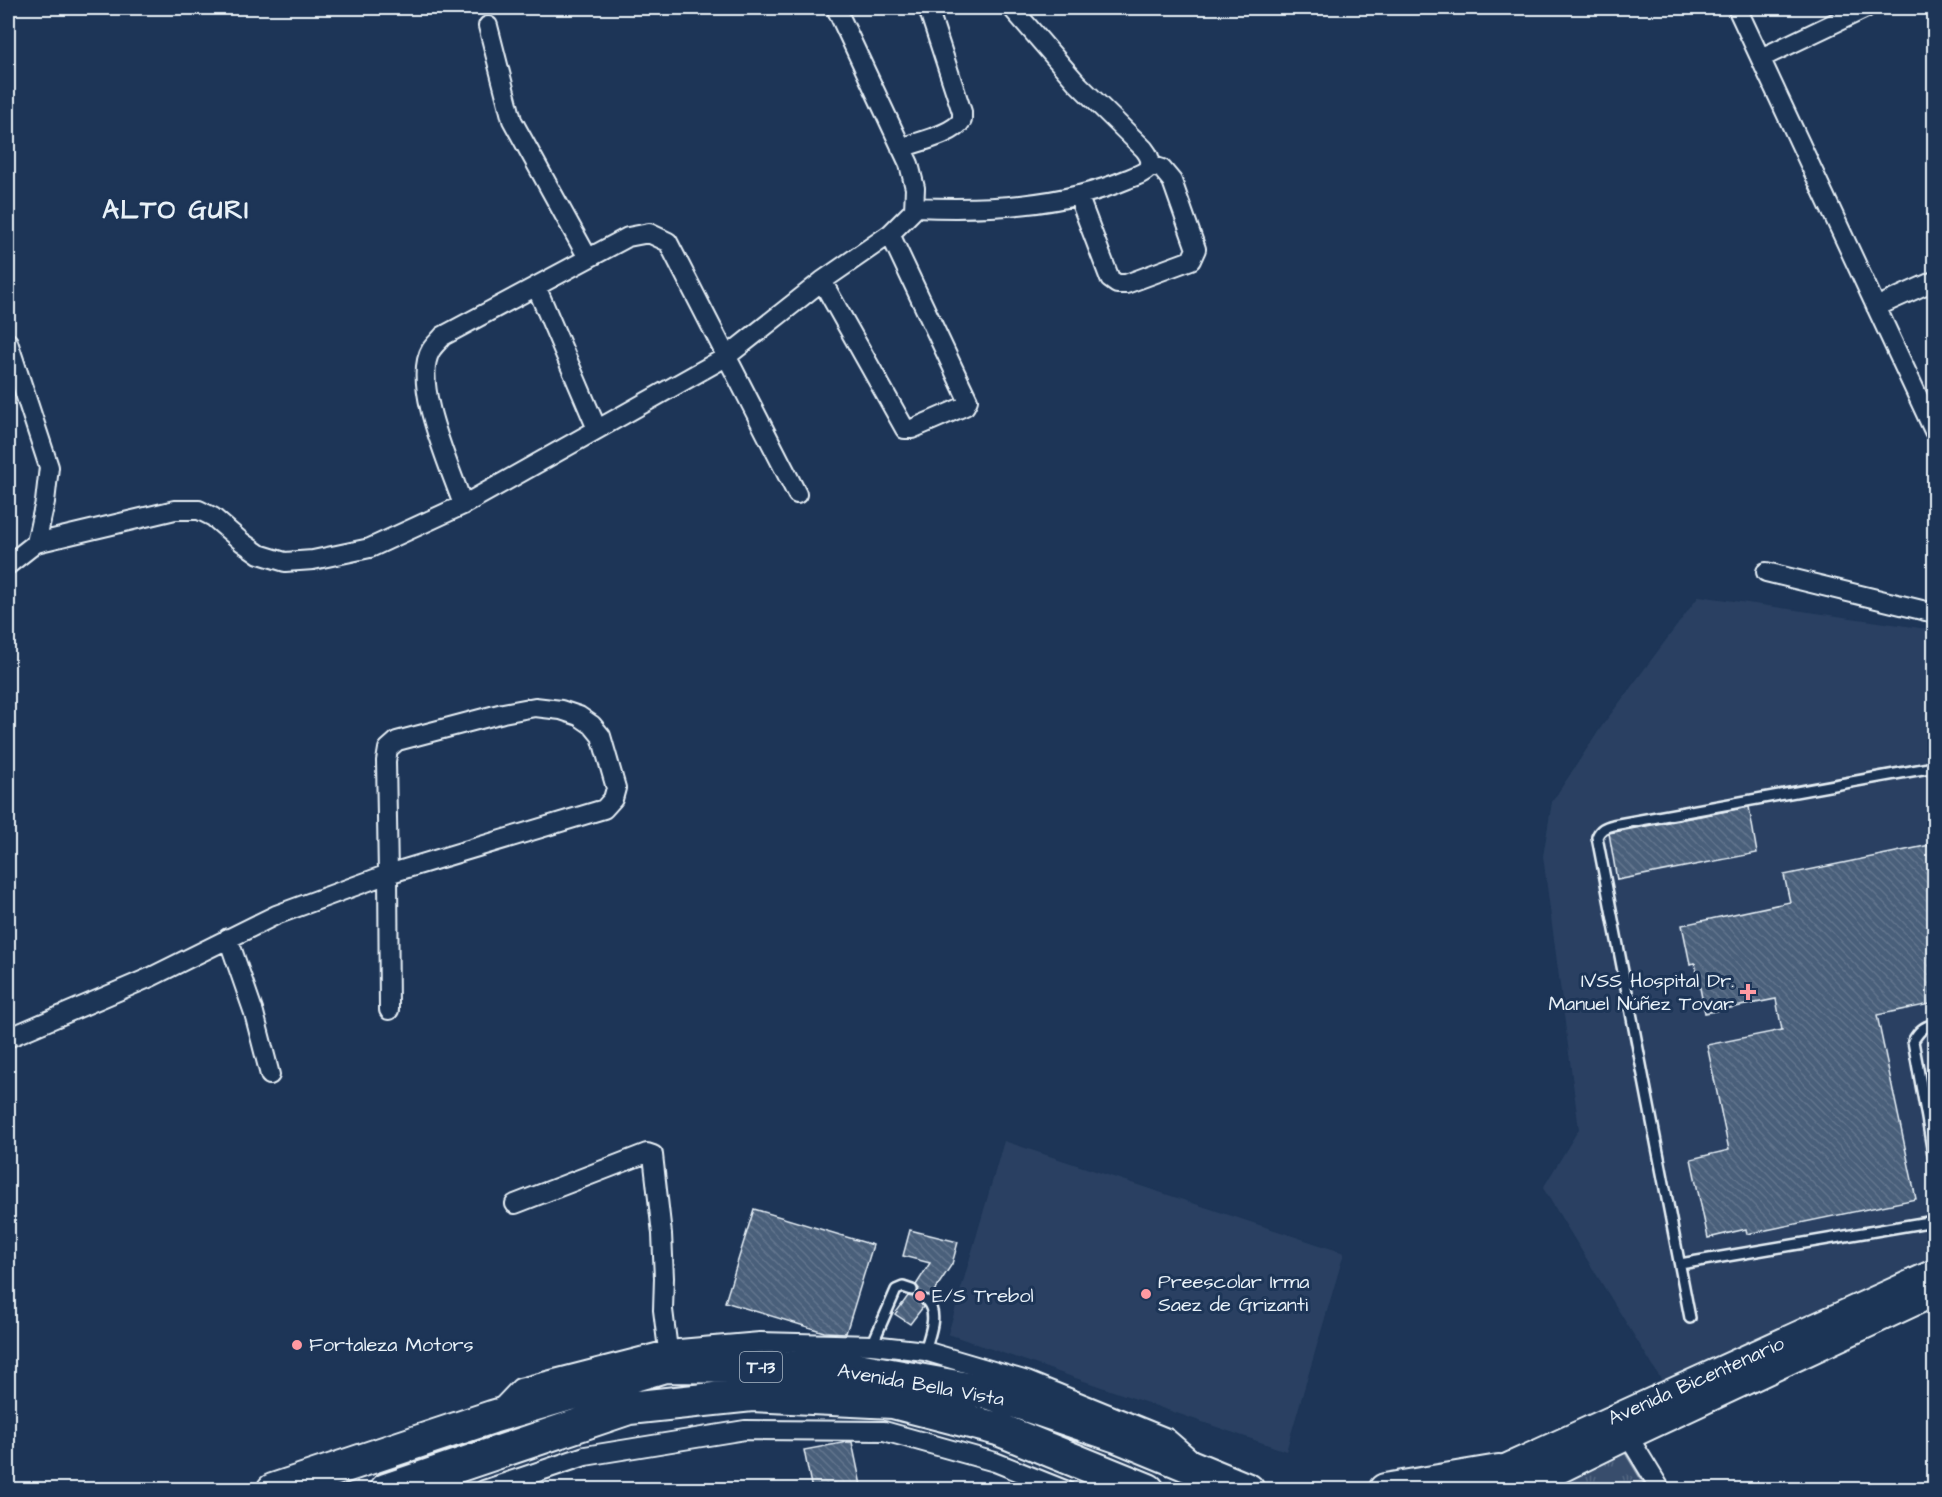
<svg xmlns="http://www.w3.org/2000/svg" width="1942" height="1497" font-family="'Architects Daughter',sans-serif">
<defs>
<pattern id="park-tufts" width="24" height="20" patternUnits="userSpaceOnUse" patternTransform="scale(1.5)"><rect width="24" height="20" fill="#374d6c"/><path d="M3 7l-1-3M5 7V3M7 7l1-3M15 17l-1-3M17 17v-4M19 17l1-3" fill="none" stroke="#546782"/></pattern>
<pattern id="building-back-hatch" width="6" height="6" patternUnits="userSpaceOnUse" patternTransform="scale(1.5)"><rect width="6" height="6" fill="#495e7a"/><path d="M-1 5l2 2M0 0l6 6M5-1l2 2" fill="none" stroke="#63768e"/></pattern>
</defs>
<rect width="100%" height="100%" fill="#1d3557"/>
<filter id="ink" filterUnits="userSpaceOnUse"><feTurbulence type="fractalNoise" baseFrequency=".0167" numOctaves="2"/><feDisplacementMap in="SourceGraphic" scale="12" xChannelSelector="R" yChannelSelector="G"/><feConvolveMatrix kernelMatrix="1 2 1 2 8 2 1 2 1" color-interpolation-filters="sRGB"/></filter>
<g filter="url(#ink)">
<path fill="#2a4162" d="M1699,596L1934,630V1258L1664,1384L1543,1188L1579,1129L1543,856L1552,802L1602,726Z
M1004,1141L1344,1253L1286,1451L948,1334Z"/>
<path fill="url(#park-tufts)" stroke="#909fb2" stroke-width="1.5" d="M1624,1451L1647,1489L1540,1490Z"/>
<path fill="url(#building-back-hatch)" stroke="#e8f1f8" stroke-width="1.5" d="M1749,807L1757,853L1617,880L1609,833Z
M1935,844V1003L1877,1015L1916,1199L1747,1234L1746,1229L1708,1238L1691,1159L1729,1150L1707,1045L1782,1030L1776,999L1705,1013L1695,963L1690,964L1682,925L1790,902L1784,875Z
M754,1209L873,1245L846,1333L824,1332L725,1302Z
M910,1230L958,1242L952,1264L931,1296L926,1294L921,1297L920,1302L923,1307L910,1324L895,1314L908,1296L913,1297L917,1295L919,1289L916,1285L930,1263L903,1256Z
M847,1442H852L862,1490H812L804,1450Z"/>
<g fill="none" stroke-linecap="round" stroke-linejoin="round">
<defs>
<path id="lane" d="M1934,1024C1923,1027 1919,1031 1913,1041L1927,1118L1934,1116
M1927,1118L1934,1160
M1680,1264L1934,1221
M1690,1318L1597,837C1600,829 1605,827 1613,825L1934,767
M872,1345L896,1290L903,1287L912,1290
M925,1351C929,1335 939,1315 927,1301"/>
<path id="street" d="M1737,8L1934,431
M488,26L512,120L588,258
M1761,58L1866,8
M901,148C917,142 953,135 962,120V112L928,8
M1078,195L1110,279L1117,284H1126L1191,260L1196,249L1172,181L1162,169L1150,165
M915,207C985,210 1062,207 1128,179C1144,173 1159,168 1144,149L1076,82L1012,8
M822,281L905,429H912L965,406L968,400L890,234
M536,286L597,429
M1876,307L1934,281
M8,342L49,467L45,502L36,543
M463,505C451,469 411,383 431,350C434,345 440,340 443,336L628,237L649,233L668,242L797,494
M8,565L36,543L175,510H199L213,517L242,542L259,554L285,562L313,560L370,548L463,505L726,357L822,281L890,234L914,210L915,188L909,164L836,8
M1766,572L1934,613
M535,707L561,710L579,716L592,725L601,736L616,788L613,799L604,809L388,874L386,761L388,749L397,741L503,713Z
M228,938L254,1013L270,1075
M8,1038L151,977L276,915L388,874L389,1010
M515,1204L647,1153L653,1155L662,1234L664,1278L663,1310L668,1350
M498,1411L520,1388L668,1350L760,1342L872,1345L925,1351L1027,1381L1167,1438L1189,1457
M1628,1436L1661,1490
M484,1490L585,1456L745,1430L884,1431L995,1462L1065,1490"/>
<path id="secondary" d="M1481,1479L1934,1273
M1518,1490L1628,1436L1934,1293"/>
<path id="highway" d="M273,1490L492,1417L665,1366L852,1368L990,1393L1117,1436L1248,1490
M386,1490L629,1408L752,1395L893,1402L998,1429L1148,1490
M1385,1490L1499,1471"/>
</defs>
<use href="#lane" stroke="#e8f1f8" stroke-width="14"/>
<use href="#street" stroke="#e8f1f8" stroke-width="22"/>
<use href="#secondary" stroke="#e8f1f8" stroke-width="30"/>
<use href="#highway" stroke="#e8f1f8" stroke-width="36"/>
<use href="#lane" stroke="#1d3557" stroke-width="9"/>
<use href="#street" stroke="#1d3557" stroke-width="18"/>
<use href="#secondary" stroke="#1d3557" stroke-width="26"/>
<use href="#highway" stroke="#1d3557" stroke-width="32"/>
</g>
</g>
<g fill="#ff9aa2" stroke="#1d3557" stroke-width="2">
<path d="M1745 983h6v6h6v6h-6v6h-6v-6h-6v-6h6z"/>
<circle cx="1146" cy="1294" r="6"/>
<circle cx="920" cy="1296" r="6"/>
<circle cx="297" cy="1345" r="6"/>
</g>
<g text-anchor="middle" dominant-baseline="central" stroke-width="6" stroke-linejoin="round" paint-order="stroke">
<rect fill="#1d3557" stroke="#abb9c8" stroke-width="1.5" x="740" y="1352" width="42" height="30" rx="4.5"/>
<g font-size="18" font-weight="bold" fill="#e8f1f8">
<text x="761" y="1367">T-13</text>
</g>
<g font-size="20" fill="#e8f1f8" stroke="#1d3557" text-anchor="start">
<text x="1734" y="981" text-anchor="end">IVSS Hospital Dr.<tspan x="1734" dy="23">Manuel Núñez Tovar</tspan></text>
<text x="1158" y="1282">Preescolar Irma<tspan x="1158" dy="23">Saez de Grizanti</tspan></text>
<text x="932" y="1296">E/S Trebol</text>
<text x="309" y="1345">Fortaleza Motors</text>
</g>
<g font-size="20" fill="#e8f1f8" stroke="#1d3557">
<text transform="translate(1696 1381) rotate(-24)">Avenida Bicentenario</text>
<text transform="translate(921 1385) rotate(10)">Avenida Bella Vista</text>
</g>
<g font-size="26" font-weight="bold" letter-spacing="1.5" fill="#e8f1f8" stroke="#1d3557">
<text x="176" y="210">ALTO GURI</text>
</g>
</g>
<rect width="1942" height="1497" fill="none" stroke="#1d3557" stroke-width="30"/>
<rect x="15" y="15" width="1912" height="1467" fill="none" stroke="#e8f1f8" stroke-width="2" filter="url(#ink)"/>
</svg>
